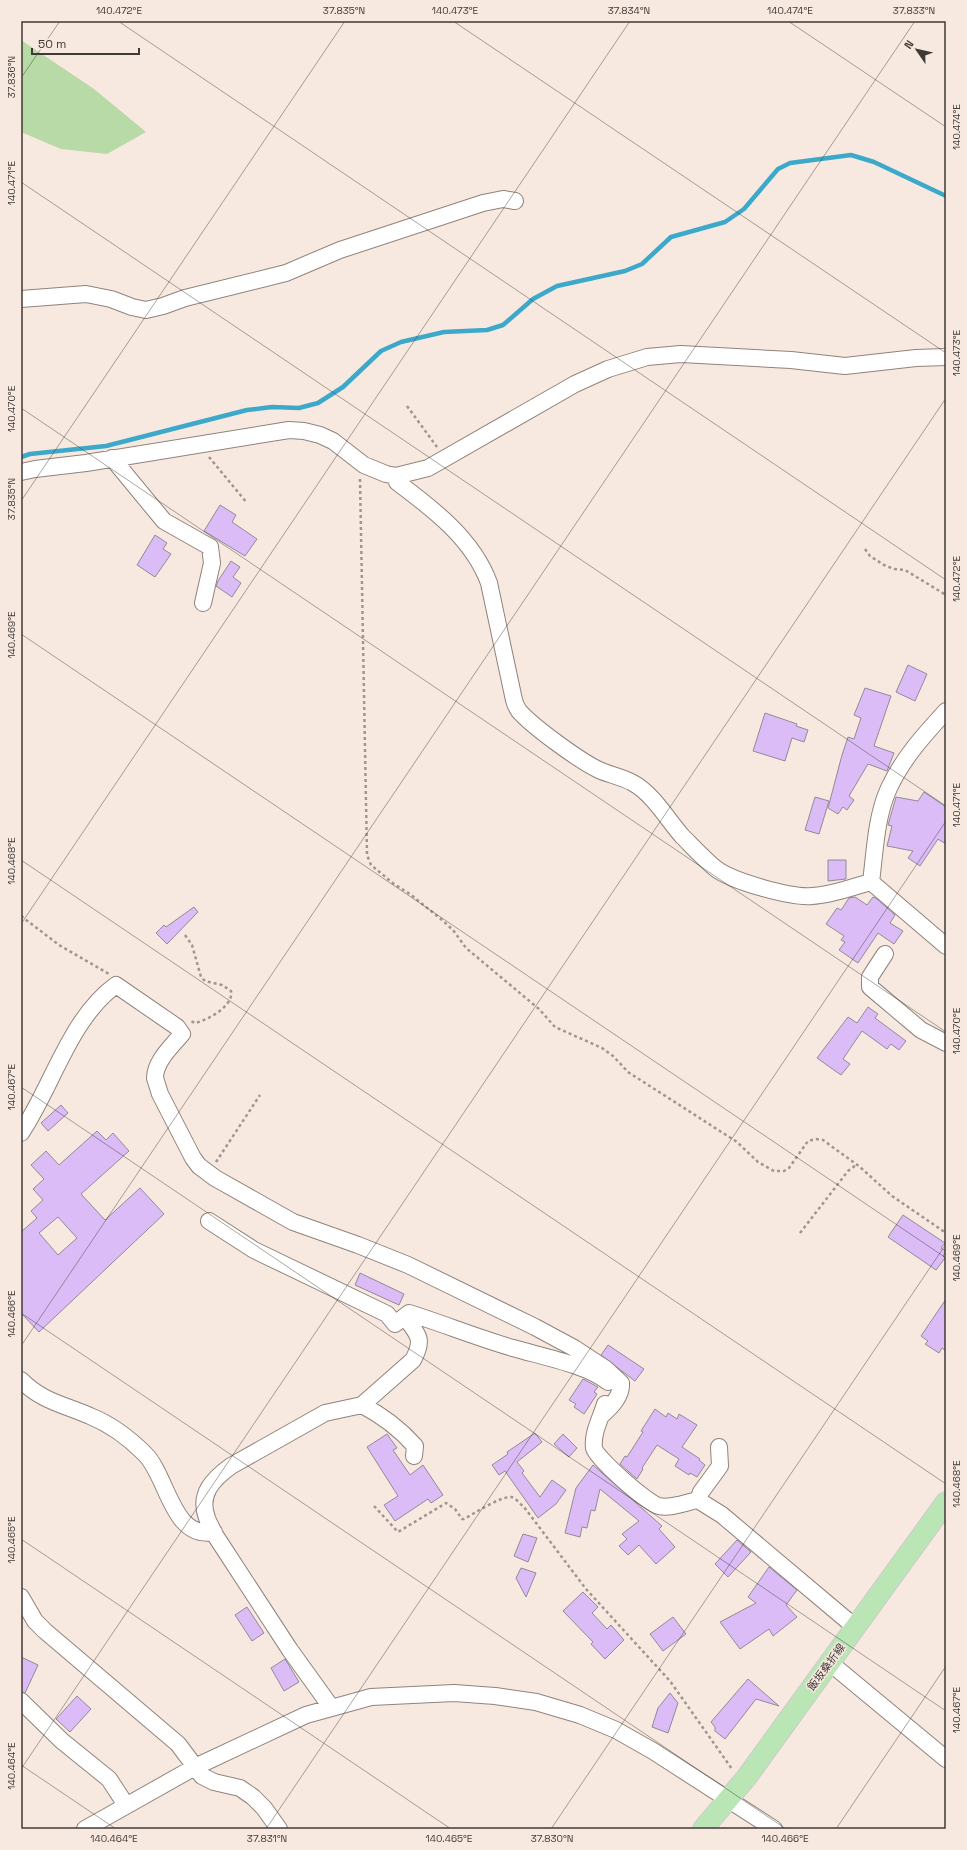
<svg xmlns="http://www.w3.org/2000/svg" width="967" height="1850" font-family="'Space Grotesk','Noto Sans JP',sans-serif">
<rect width="100%" height="100%" fill="#f8e9e0"/>
<path fill="#b8daa6" d="M21,40L94,89L146,132L107,154L61,149L21,132Z"/>
<g fill="none" stroke-linecap="round" stroke-linejoin="round">
<path stroke="#3ca9cb" stroke-width="4.5" d="M21,457L30,454L106,446L247,410L272,407L299,408L318,403L343,387L381,351L401,342L444,332L487,330L503,325L533,299L557,286L625,271L642,264L671,237L725,222L744,209L778,169L790,163L851,155L874,162L946,196"/>
</g>
<path fill="#dcbcf7" stroke="#918a97" fill-rule="evenodd" d="M220,505L236,515L232,522L257,539L245,556L204,531Z
M155,535L167,543L163,549L171,554L155,577L137,565Z
M231,561L240,567L233,577L241,583L232,597L216,586L218,581Z
M908,665L927,674L915,701L896,692Z
M865,688L891,696L874,746L894,753L887,771L868,764L849,796L854,800L847,810L843,807L838,814L828,808L842,755L848,737L854,739L861,718L854,715Z
M765,713L797,724L796,726L808,730L804,742L792,738L785,761L753,751Z
M924,792L946,807V844L938,839L920,866L908,858L913,851L887,846L892,826L888,825L896,797L918,801Z
M815,797L829,801L819,834L805,830Z
M828,860H846V879L828,881Z
M855,897L867,905L873,897L877,899L895,915L890,923L903,931L894,944L878,933L858,963L839,950L845,942L841,940L844,936L826,924L837,908L841,910L849,898Z
M194,907L198,912L167,944L156,933L164,925L166,927Z
M868,1007L878,1014L875,1018L906,1041L899,1050L891,1044L887,1049L862,1031L843,1059L850,1064L841,1075L817,1058L848,1017L857,1023Z
M61,1105L68,1113L48,1131L41,1123Z
M97,1131L106,1140L113,1133L129,1151L81,1194L105,1220L140,1188L164,1214L39,1332L21,1313V1232L37,1218L31,1211L43,1200L33,1189L44,1179L31,1165L46,1151L59,1165ZM58,1217L77,1238L58,1255L39,1233Z
M903,1215L945,1243L941,1248L946,1251L943,1256L945,1258L936,1270L888,1237Z
M360,1273L404,1294L399,1305L355,1285Z
M946,1299V1351L942,1348L939,1353L925,1344L928,1341L921,1336Z
M608,1345L644,1369L635,1381L601,1355Z
M583,1379L598,1387L594,1392L597,1394L584,1414L574,1407L576,1404L569,1400Z
M655,1409L666,1417L668,1413L677,1419L679,1414L697,1425L682,1447L700,1459L699,1460L705,1465L697,1477L690,1473L689,1475L675,1466L679,1459L657,1445L642,1468L643,1469L637,1479L620,1464L625,1456L627,1457L643,1432L641,1431Z
M535,1433L542,1442L517,1462L524,1471L522,1473L540,1497L552,1480L566,1490L556,1504L538,1518L505,1471L499,1475L492,1465L508,1454L507,1452Z
M387,1434L397,1448L393,1450L410,1475L423,1465L443,1495L431,1503L428,1499L395,1521L384,1505L398,1496L367,1447Z
M563,1434L577,1448L569,1457L554,1444Z
M593,1465L662,1526L659,1529L675,1547L656,1564L639,1545L628,1555L619,1546L627,1539L622,1534L639,1521L600,1489L595,1511L591,1510L587,1528L582,1527L580,1537L565,1533L576,1488Z
M523,1534L537,1538L528,1562L514,1556Z
M737,1540L751,1552L728,1577L715,1564Z
M769,1567L797,1590L786,1605L797,1617L773,1636L769,1629L740,1649L720,1622L756,1603L748,1597Z
M521,1568L536,1573L526,1597L516,1578Z
M583,1592L598,1607L592,1613L607,1629L611,1625L624,1640L605,1659L591,1644L593,1642L563,1611Z
M247,1607L264,1633L252,1641L235,1615Z
M673,1617L686,1634L663,1651L650,1634Z
M21,1657L38,1665L25,1693L21,1692Z
M285,1659L299,1682L284,1691L271,1668Z
M748,1679L779,1706L756,1699L725,1739L715,1731V1727L711,1722Z
M670,1693L678,1703L668,1733L652,1727L658,1708Z
M77,1696L91,1709L70,1732L56,1719Z"/>
<g fill="none" stroke-linecap="round" stroke-linejoin="round">
<defs>
<path id="minor" d="M21,299L86,294L111,299L132,307L146,310L163,306L185,298L286,273L340,250L483,203L503,199L515,201
M112,458L164,521L210,547L212,563L203,603
M21,472L35,469L86,463L289,430L304,431L320,435L333,441L364,465L386,474L396,476L428,468L575,384L608,369L647,357L681,354L791,360L845,366L916,358L946,357
M397,482C433,509 473,539 489,583L514,700C515,704 517,708 519,711C533,727 580,761 599,770C610,775 623,777 633,783C652,793 668,820 682,836C692,846 703,858 715,868C731,881 791,898 812,896C832,895 852,887 871,882
M946,711C924,735 903,758 889,788C876,816 875,851 871,882L946,946
M885,954L870,977V987L921,1030L946,1043
M21,1133C52,1087 70,1018 116,985L177,1027L182,1034C172,1046 155,1061 155,1078L160,1094L193,1158L199,1166L215,1178L293,1222L358,1245L408,1265L535,1327L574,1348L606,1369L621,1383C622,1396 611,1407 602,1415
M209,1221L254,1250L387,1314L395,1324L409,1313C444,1324 478,1338 513,1348C540,1356 588,1365 608,1382
M21,1380C41,1401 65,1405 90,1416C110,1424 130,1439 145,1454C168,1477 172,1540 214,1532
M605,1404C601,1418 592,1433 594,1448C596,1458 648,1504 659,1506C670,1509 687,1502 698,1500L722,1515L855,1627
M362,1405C383,1416 399,1428 415,1446L414,1456
M698,1500L701,1492L720,1466L719,1447
M21,1597L35,1621L45,1631L178,1744L202,1776L214,1782L240,1788L253,1797L264,1808L279,1829
M829,1662L946,1759
M21,1701L62,1741L109,1779L126,1805
M331,1707L290,1650L215,1535C213,1530 209,1524 207,1518C198,1494 213,1479 231,1466L325,1413L362,1405L413,1360C425,1338 417,1334 405,1317
M85,1829L195,1767L306,1715L371,1697L454,1693L495,1696L536,1702L580,1715L616,1730L653,1751L774,1829"/>
<path id="major" d="M703,1829L746,1778L946,1502"/>
</defs>
<use href="#minor" stroke="#90837b" stroke-width="18"/>
<use href="#major" stroke="#cdcccb" stroke-width="22"/>
<path stroke="#a0958f" stroke-width="2.5" stroke-dasharray="3 3" stroke-linecap="butt" d="M407,406L437,447
M209,457L247,503
M360,479L367,855L371,865L394,884L410,894L442,920L453,930L466,948L539,1009L555,1027L602,1048L613,1056L628,1072L737,1142L758,1162L774,1171H784L789,1168L808,1141L816,1139L823,1140L860,1167L892,1196L946,1233
M865,549L870,556L884,565L894,569L905,570L946,595
M21,916L59,945L109,974
M185,935L192,945L201,977L205,981L222,985L231,991C234,1006 208,1020 195,1023L191,1021
M216,1162L260,1095
M800,1233L848,1171L856,1165
M374,1506L398,1532L446,1503L455,1509L462,1519H464C475,1513 499,1497 511,1497C516,1498 520,1504 524,1507L586,1589L670,1681L732,1769"/>
<use href="#minor" stroke="#fff" stroke-width="16"/>
<use href="#major" stroke="#bae5b5" stroke-width="20"/>
</g>
<path fill="none" stroke="#403a37" stroke-width="1" stroke-opacity="0.45" d="M118,21L946,580M453,21L946,353M788,21L946,127M21,78L60,21M21,182L946,806M21,408L946,1032M21,501L345,21M21,634L946,1258M21,860L946,1484M21,924L630,21M21,1087L946,1711M21,1313L786,1829M21,1346L915,21M21,1539L451,1829M21,1765L116,1829M21,1769L946,398M266,1829L946,821M551,1829L946,1244M836,1829L946,1666"/>
<g text-anchor="middle" dominant-baseline="central" stroke-width="3" stroke-linejoin="round" paint-order="stroke">
<g font-size="11" fill="#403a37" stroke="#f8e9e0">
<text transform="translate(826 1667) rotate(-54)">飯坂桑折線</text>
</g>
</g>
<rect width="967" height="1850" fill="none" stroke="#f8e9e0" stroke-width="44"/>
<g transform="translate(917 50) rotate(304)" stroke="#f8e9e0" stroke-width="3" paint-order="stroke">
<path d="M0-3L7 15L0 10L-7 15Z" fill="#403a37"/>
<text y="-6" font-size="11" font-weight="bold" text-anchor="middle" fill="#403a37">N</text>
</g>
<path d="M32 48v6h107v-6" fill="none" stroke="#403a37" stroke-width="2"/>
<text x="38" y="48" font-size="12" fill="#403a37" stroke="#f8e9e0" stroke-width="3" paint-order="stroke">50 m</text>
<rect x="22" y="22" width="923" height="1806" fill="none" stroke="#403a37" stroke-width="1.5"/>
<g font-size="10" text-anchor="middle" fill="#403a37">
<text x="119" y="14">140.472°E</text>
<text x="344" y="14">37.835°N</text>
<text x="455" y="14">140.473°E</text>
<text x="629" y="14">37.834°N</text>
<text x="790" y="14">140.474°E</text>
<text x="914" y="14">37.833°N</text>
<text transform="translate(11 77) rotate(-90)" y="4">37.836°N</text>
<text transform="translate(956 127) rotate(-90)" y="4">140.474°E</text>
<text transform="translate(11 183) rotate(-90)" y="4">140.471°E</text>
<text transform="translate(956 353) rotate(-90)" y="4">140.473°E</text>
<text transform="translate(11 409) rotate(-90)" y="4">140.470°E</text>
<text transform="translate(11 499) rotate(-90)" y="4">37.835°N</text>
<text transform="translate(956 579) rotate(-90)" y="4">140.472°E</text>
<text transform="translate(11 635) rotate(-90)" y="4">140.469°E</text>
<text transform="translate(956 805) rotate(-90)" y="4">140.471°E</text>
<text transform="translate(11 861) rotate(-90)" y="4">140.468°E</text>
<text transform="translate(956 1031) rotate(-90)" y="4">140.470°E</text>
<text transform="translate(11 1087) rotate(-90)" y="4">140.467°E</text>
<text transform="translate(956 1258) rotate(-90)" y="4">140.469°E</text>
<text transform="translate(11 1314) rotate(-90)" y="4">140.466°E</text>
<text transform="translate(956 1484) rotate(-90)" y="4">140.468°E</text>
<text transform="translate(11 1540) rotate(-90)" y="4">140.465°E</text>
<text transform="translate(956 1710) rotate(-90)" y="4">140.467°E</text>
<text transform="translate(11 1766) rotate(-90)" y="4">140.464°E</text>
<text x="114" y="1842">140.464°E</text>
<text x="267" y="1842">37.831°N</text>
<text x="449" y="1842">140.465°E</text>
<text x="552" y="1842">37.830°N</text>
<text x="785" y="1842">140.466°E</text>
</g>
</svg>
